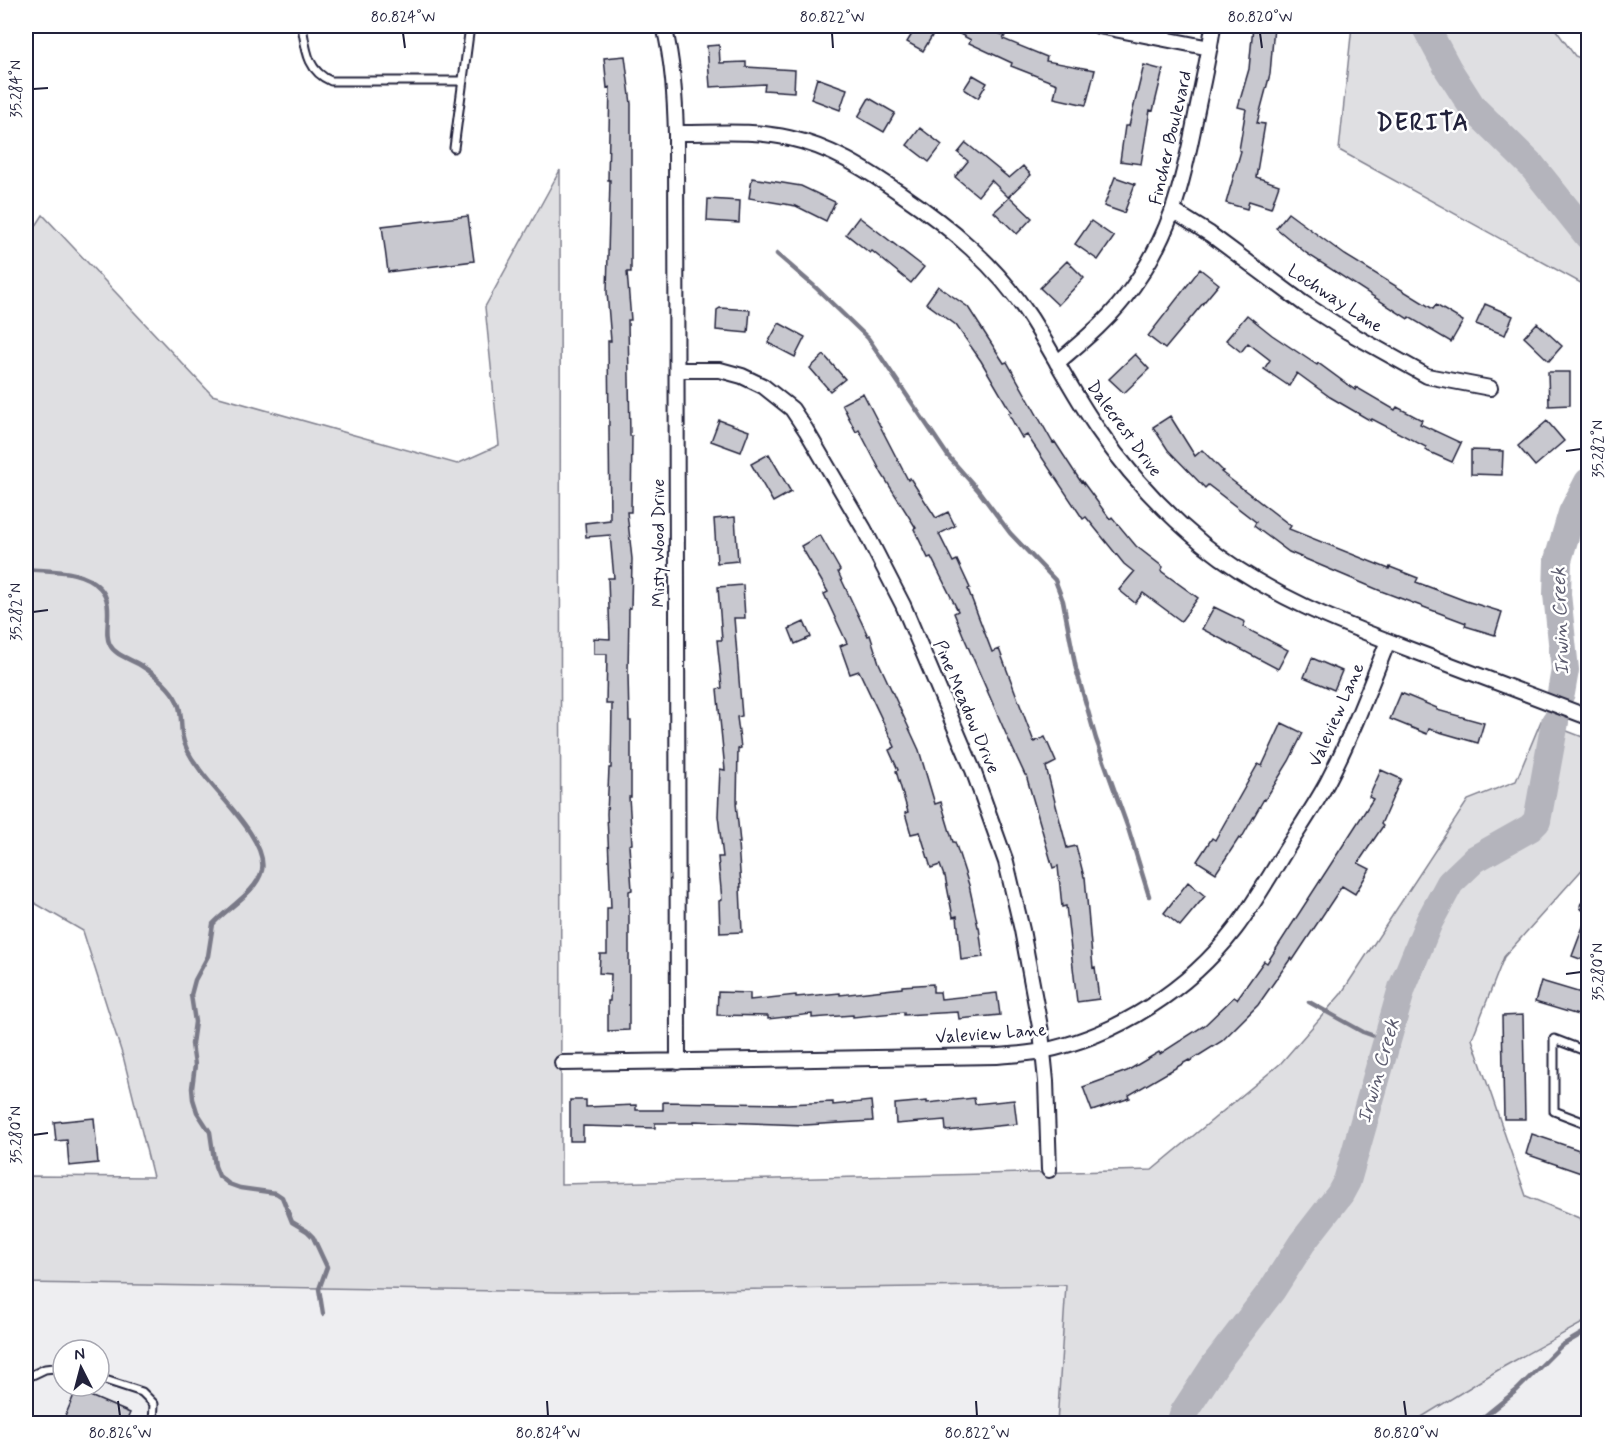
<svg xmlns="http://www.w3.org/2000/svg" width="1614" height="1449" font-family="Mynerve,sans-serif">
<rect width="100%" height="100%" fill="#fff"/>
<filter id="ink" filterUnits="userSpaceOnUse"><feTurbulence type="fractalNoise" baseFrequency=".0167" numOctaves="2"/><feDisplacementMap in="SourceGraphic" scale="12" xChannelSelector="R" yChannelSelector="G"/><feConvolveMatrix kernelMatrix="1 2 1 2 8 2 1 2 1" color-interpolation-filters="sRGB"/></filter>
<g filter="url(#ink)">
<path fill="#eeeef1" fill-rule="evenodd" d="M26,1283L559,1292L1138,1283L1108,1423L26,1424ZM63,1350H99V1386H63Z
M1588,1322V1423L1412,1424L1503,1367Z"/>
<path fill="#dfdfe2" stroke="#80808e" stroke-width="1.5" d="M1352,26H1553L1575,56L1588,61V287L1339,150Z
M560,170L561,1184L1152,1170L1281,1063L1341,994L1468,800L1516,781L1541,721L1588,739V863L1504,957L1472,1039L1526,1196L1579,1218L1588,1227V1320L1503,1367L1412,1423L1057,1424L1066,1285L559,1292L26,1283V1176L153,1177L124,1060L83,931L26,898V241L43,215L212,395L457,464L499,445L485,307Z"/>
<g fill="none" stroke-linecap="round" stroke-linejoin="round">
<path stroke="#7a7a88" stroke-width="4.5" d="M777,254L814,286L868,338L948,456L978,490L1010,533L1055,580L1063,601L1076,669L1096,739L1129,831L1149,896
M26,569C49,572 82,568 100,588C116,605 102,631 110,645C115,655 130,659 140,665C150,671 160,679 168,688C183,705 180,714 182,734C184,746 191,758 198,767C214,792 268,839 262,870C257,892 227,908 213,924L208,956L195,980L191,995L195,1022L192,1044L195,1065L192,1088L193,1099L197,1112L210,1132L215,1166L219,1176L229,1184L240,1188L276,1193L282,1197L292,1222L307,1231L313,1237L327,1267L319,1289L323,1314
M1309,1002L1363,1032L1388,1041
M1475,1424L1517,1390L1561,1346L1588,1330"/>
<path stroke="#b4b4bc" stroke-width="28" d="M1425,26L1448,69L1473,108L1532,166L1588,236
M1561,693L1565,670L1557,594L1558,560L1572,513L1588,482
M1180,1424L1184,1412L1216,1363L1272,1290L1302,1243L1340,1194L1347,1181L1402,988L1429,922L1450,883L1475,859L1530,828L1537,821L1555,722"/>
</g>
<path fill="#c8c8cf" stroke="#22223b" stroke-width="1.5" d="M917,26H938L923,51L907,42Z
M945,26H983L1005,36L1003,39L1047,57L1046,61L1095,70L1086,105L1054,98L1057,84L1011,66L1012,63L969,43L971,40Z
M1253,26H1274L1270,74L1257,123L1265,124L1256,177L1279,185L1271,208L1249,201L1247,209L1226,203L1241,151L1239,150L1246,109L1238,107L1249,69Z
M719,45L720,63L746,62V67L795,70L794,92L764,90L765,84L710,87L707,46Z
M625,56L631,104V272H627L631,320H628L630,436H632L631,512H627L632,559L631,608H629L628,673L629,721H631V797H629L632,844L629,845L632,890L629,891V1030L608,1031V1001H610L611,974L599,973L600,954H607V908H611L607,814L609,768H611L612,704H606L607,654H594V638L610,639L608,578H614L610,535L586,537L585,523L610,520L608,341H611L607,292L610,180H608L610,87L607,88L604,58Z
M1144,65L1163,70L1153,111L1150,110L1141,164L1120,161L1125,126H1129Z
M973,75L987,83L978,98L964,89Z
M817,78L847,89L840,110L811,99Z
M869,98L895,113L884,132L858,117Z
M920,128L942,145L929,162L907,145Z
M966,143L1009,178L1023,166L1031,175L1008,197L991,180L978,196L955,177L968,161L958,153Z
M1115,177L1135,184L1124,213L1104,206Z
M752,178L801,186L835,202L826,221L796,206L749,198Z
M1010,197L1032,218L1017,234L994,212Z
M708,199L740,201L739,223L707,221Z
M1288,213L1345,255L1433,309L1436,305L1463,321L1451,342L1409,317L1408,319L1306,253L1276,228Z
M468,216L474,261L388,272L382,226Z
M859,217L924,267L911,283L872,251L870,253L846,234Z
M1091,221L1114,237L1098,260L1075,244Z
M1067,261L1084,278L1058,305L1040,288Z
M1200,269L1219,284L1165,349L1148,336Z
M938,286L968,307L1004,363L1007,362L1053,443L1055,442L1081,482L1082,481L1110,519L1112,517L1136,546L1163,567L1161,571L1198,598L1181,621L1143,593L1135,603L1119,590L1134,572L1124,564L1086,517L1083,519L1027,435L1022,438L1008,413L1011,412L981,361L956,325L926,303Z
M1485,304L1513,316L1505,335L1476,324Z
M720,308L750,310L748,333L716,330L717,310Z
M1247,315L1272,335L1317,365L1318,363L1355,390L1356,387L1395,410L1397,407L1422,420L1420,424L1461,443L1452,462L1425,450L1426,447L1372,419L1371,421L1330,397L1297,373L1289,386L1264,369L1270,360L1248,343L1241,352L1226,340Z
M779,323L805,337L795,357L768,343Z
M1537,323L1562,346L1549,361L1524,337Z
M1135,354L1149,369L1124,393L1109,379Z
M824,355L845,379L830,391L810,368Z
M1548,372H1570V405L1549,406Z
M863,393L908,480L910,478L936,518L948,512L955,526L939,534L953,562L957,560L970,588L968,589L992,652L999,649L1034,742L1045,737L1056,762L1046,767L1067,848L1076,846L1084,877H1085L1093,968L1095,967L1099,999L1077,1002L1066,906L1062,907L1058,866L1053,868L1026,775H1025L1006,734L963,635L954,613L958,611L931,557L928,558L914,529L916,528L882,474L859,430L856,432L842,404Z
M1170,416L1195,456L1202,450L1223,471L1221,472L1291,526L1289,529L1389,569L1390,567L1418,578L1416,582L1466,601L1502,612L1495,635L1465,626L1466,623L1381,591L1289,552L1254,526L1256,522L1208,485L1205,488L1168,450L1153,427Z
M719,420L749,431L741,452L711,441Z
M1547,421L1564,441L1535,466L1518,446Z
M1471,450L1503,451L1502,475L1471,474Z
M769,454L791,492L773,502L751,464Z
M735,517L738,561L717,563L714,519Z
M820,535L840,570L838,572L868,636L870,635L879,663L919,750L935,804L941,802L953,842H955L969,885L978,927H979L983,957L961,960L957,916L953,917L945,876H944L940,865L931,868L920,832L911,834L905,813L908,812L896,771L898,770L889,750L895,747L859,671L850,674L840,646L847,643L824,594L828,592L801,546Z
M743,585L745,618H734L742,716L737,717L741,748L738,749L737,803H736L740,843H738L741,887H740L742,932L720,933L719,901L722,900L718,857H723L718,816L720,769L725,770L717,689L722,688L717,640H722L718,587Z
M1214,607L1245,622L1243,627L1288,650L1278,669L1202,629Z
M804,622L811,637L795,644L789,629Z
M1312,658L1342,671L1334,690L1304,677Z
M1401,693L1437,708V710L1484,723L1478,743L1429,729L1427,734L1390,719Z
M1282,723L1303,733L1289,761L1265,800L1264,799L1241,839L1239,838L1216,873L1197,861L1212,838L1215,840L1258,764L1262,766Z
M1381,770L1401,779L1381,824L1383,826L1358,863L1370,869L1355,894L1342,886L1293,960L1291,958L1258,1005L1222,1041L1190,1061L1189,1060L1129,1095L1130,1098L1092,1111L1083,1087L1127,1071L1159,1052L1160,1054L1205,1025L1234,997L1237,999L1264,961L1267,963L1373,799L1369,797Z
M1188,882L1205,896L1180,926L1164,913Z
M1587,916H1588V962L1572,956Z
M1541,981L1588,995V1018L1535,1002Z
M933,984V992H940L941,999L997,993L1000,1015L959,1019L958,1012L904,1015V1012L853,1017V1015L812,1018V1014L768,1019V1016L717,1015L718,992L750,993V1000L796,995V997L840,993V995L902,988V986Z
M1523,1015L1525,1119H1504L1502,1016Z
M974,1098L975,1104L1014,1100L1017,1124L946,1131L945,1120L896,1124L895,1104L927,1101V1103Z
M570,1100H586V1107L636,1105V1110H663V1102L787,1104L833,1102V1105L871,1101L873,1121L805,1125L694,1121V1123H655V1128L583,1126V1141H570Z
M94,1118L98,1163L69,1166L67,1140L56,1141L54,1122Z
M1532,1134L1588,1153L1581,1173L1526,1154Z
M76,1390L130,1413L125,1424H62Z"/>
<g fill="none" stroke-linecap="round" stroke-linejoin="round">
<defs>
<path id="service" d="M302,26C306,49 307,71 331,81H463
M454,148L470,26
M1585,906L1588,907
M1588,1052L1554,1039V1111L1588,1124
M26,1378L45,1369L63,1367
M99,1378L142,1392L154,1404L153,1424"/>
<path id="minor" d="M664,26C673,62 675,98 676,135L678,1062
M1099,26L1210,48
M676,135L682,133C718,133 754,130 789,138C831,147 865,169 900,193C950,227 996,265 1030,317C1053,353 1072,392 1097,428C1127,472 1162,510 1203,544C1266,595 1340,623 1414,651C1472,673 1530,695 1588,717
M1173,211L1210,234L1303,303L1348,332L1427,376L1490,388
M1057,363C1080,343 1104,324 1123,300C1170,240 1182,188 1196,115C1202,85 1209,56 1213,26
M677,370H720L742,376L763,386L792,409L806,430L864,529L903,605L973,770L1006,862L1022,930L1041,1032L1046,1081L1049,1170
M562,1063L997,1056C1012,1055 1027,1054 1042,1051C1117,1036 1189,989 1235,929C1253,905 1268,879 1284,853C1298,830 1314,807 1327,783C1351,737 1369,689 1388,641"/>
</defs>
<use href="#service" stroke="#22223b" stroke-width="11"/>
<use href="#minor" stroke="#22223b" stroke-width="18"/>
<use href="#service" stroke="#fff" stroke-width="7"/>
<use href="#minor" stroke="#fff" stroke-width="14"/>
</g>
</g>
<path fill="none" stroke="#22223b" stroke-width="2" d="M403,33L405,48M832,33L833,48M1260,33L1262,48M33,89L48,88M1566,451L1581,449M33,612L48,610M1566,974L1581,972M33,1135L48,1133M118,1401L120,1416M547,1401L548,1416M976,1401L977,1416M1404,1401L1406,1416"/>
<g text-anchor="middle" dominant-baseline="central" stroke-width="5" stroke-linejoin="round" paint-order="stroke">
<g font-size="18" fill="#22223b" stroke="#fff">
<text transform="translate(1171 138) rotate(-77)">Fincher Boulevard</text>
<text transform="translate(1335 299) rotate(33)">Lochway Lane</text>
<text transform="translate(1124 429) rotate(54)">Dalecrest Drive</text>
<text transform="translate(659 543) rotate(-90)">Misty Wood Drive</text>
<text transform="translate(966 707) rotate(67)">Pine Meadow Drive</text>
<text transform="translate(1337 715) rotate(-66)">Valeview Lane</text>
<text transform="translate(991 1034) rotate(-4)">Valeview Lane</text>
</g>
<g font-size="20" font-style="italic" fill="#5c5c6f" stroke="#fff">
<text transform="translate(1561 621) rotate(-92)">Irwin Creek</text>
<text transform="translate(1379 1071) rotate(-74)">Irwin Creek</text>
</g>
<g font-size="24" font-weight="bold" letter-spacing="1.5" fill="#22223b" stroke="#fff">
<text x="1423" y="123">DERITA</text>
</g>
</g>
<rect width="1614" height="1449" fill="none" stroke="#fff" stroke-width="66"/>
<g transform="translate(81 1368) rotate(354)"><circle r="28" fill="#ffffff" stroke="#a7a7b1" stroke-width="1.5"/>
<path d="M0-4.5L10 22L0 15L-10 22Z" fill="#22223b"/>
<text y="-9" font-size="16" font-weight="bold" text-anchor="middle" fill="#22223b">N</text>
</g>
<rect x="33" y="33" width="1548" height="1383" fill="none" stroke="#22223b" stroke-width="2"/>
<g font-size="15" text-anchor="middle" fill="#22223b">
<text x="403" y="22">80.824°W</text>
<text x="832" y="22">80.822°W</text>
<text x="1260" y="22">80.820°W</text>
<text transform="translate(16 89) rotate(-90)" y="5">35.284°N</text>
<text transform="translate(1598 449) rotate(-90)" y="5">35.282°N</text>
<text transform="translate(16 612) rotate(-90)" y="5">35.282°N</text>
<text transform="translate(1598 972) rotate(-90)" y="5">35.280°N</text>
<text transform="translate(16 1135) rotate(-90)" y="5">35.280°N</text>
<text x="120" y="1438">80.826°W</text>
<text x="548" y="1438">80.824°W</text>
<text x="977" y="1438">80.822°W</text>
<text x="1406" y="1438">80.820°W</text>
</g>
</svg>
